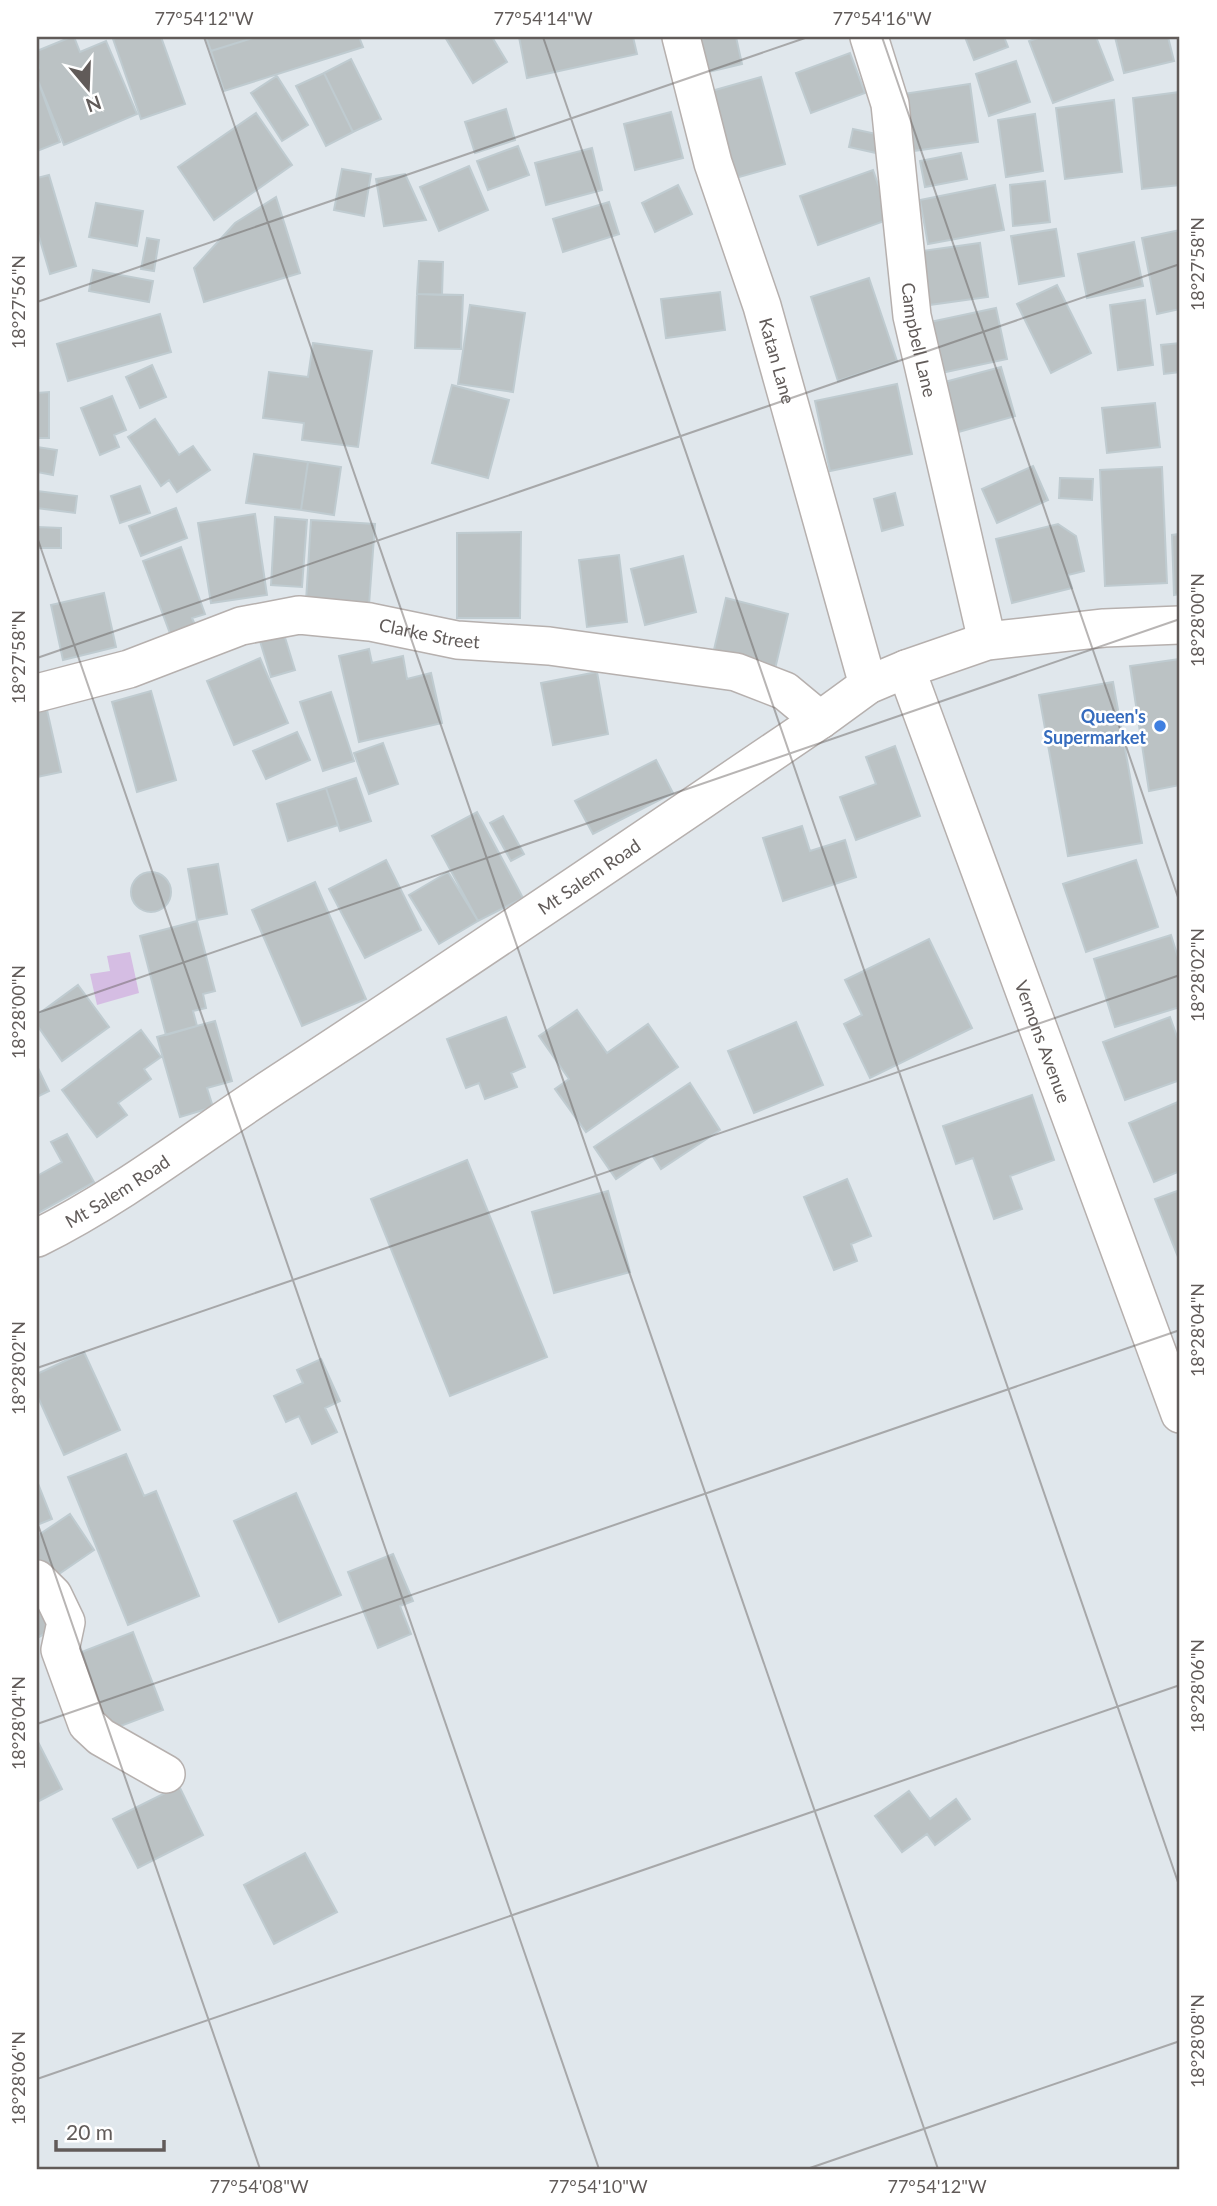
<svg xmlns="http://www.w3.org/2000/svg" width="1217" height="2206" font-family="Lato,sans-serif">
	<rect width="100%" height="100%" fill="#e0e7ec"/>
	<path fill="#d5bde3" d="M130 952 139 993 97 1005 90 974 110 971 107 956Z"/>
	<path fill="#bbc2c4" stroke="#bfcbd0" stroke-width="2" d="M71 37H74L80 52 106 41 137 114 64 145 37 78V69L39 68 37 51Z
		M119 37H161L185 104 141 119 113 39Z
		M206 37H256L211 51Z
		M256 37H359L363 47 224 91 211 51Z
		M445 37H492L507 62 473 83Z
		M519 37H633L637 54 527 78Z
		M711 37H736L742 64 704 73 697 40Z
		M965 37H1004L1008 47 974 60Z
		M1041 37H1096L1113 80 1053 103 1029 41Z
		M1115 37H1168L1174 61 1124 73Z
		M850 53 865 93 811 113 796 73Z
		M351 59 381 119 353 132 324 73Z
		M1016 61 1030 102 989 116 976 74Z
		M324 73 353 132 326 146 296 86Z
		M277 76 308 125 282 141 251 93Z
		M761 77 785 164 732 179 708 92Z
		M37 78 60 142 37 151Z
		M970 84 978 142 899 153 890 96Z
		M1180 92V185L1142 189 1133 98Z
		M1114 100 1122 172 1065 179 1056 108Z
		M506 109 515 140 475 153 465 122Z
		M671 112 683 158 635 170 624 124Z
		M256 113 292 165 214 220 178 167Z
		M1035 114 1043 171 1006 177 998 120Z
		M853 129 881 135 876 153 849 147Z
		M518 146 529 175 488 190 477 161Z
		M592 148 602 190 546 205 535 163Z
		M961 153 967 179 925 187 920 161Z
		M469 166 488 210 439 231 420 187Z
		M342 169 371 174 364 216 334 210Z
		M873 170 890 219 818 245 800 196Z
		M405 174 426 220 384 226 376 179Z
		M49 175 76 266 50 274 37 230V178Z
		M1045 181 1050 222 1013 226 1010 185Z
		M678 185 692 214 655 232 642 203Z
		M995 185 1004 230 928 244 920 200Z
		M276 197 300 273 204 302 194 268 235 223Z
		M609 202 619 234 563 252 553 219Z
		M96 203 143 211 137 246 89 237Z
		M1056 229 1064 276 1019 284 1011 236Z
		M1180 230V309L1157 314 1142 238Z
		M147 238 159 240 154 271 141 269Z
		M1134 242 1143 286 1087 298 1078 254Z
		M980 243 988 297 929 305 922 251Z
		M419 261 443 262 442 295 417 294Z
		M93 270 153 281 149 302 89 291Z
		M869 278 897 361 838 381 811 297Z
		M1057 285 1091 353 1051 373 1017 304Z
		M720 292 725 330 666 338 661 299Z
		M417 294 463 295 461 349 415 348Z
		M1145 300 1153 365 1118 370 1110 305Z
		M470 305 525 313 513 392 458 384Z
		M996 308 1007 359 941 373 930 322Z
		M160 314 171 352 68 381 57 344Z
		M313 343 372 351 358 447 302 440 304 423 263 418 269 372 308 377Z
		M1180 343V372L1164 374 1161 345Z
		M152 365 166 397 140 408 126 377Z
		M1001 367 1015 416 955 433 941 383Z
		M897 384 912 454 830 471 815 401Z
		M452 385 509 400 488 478 432 463Z
		M49 392V438H37V393Z
		M112 396 126 430 114 435 119 447 100 455 81 408Z
		M1155 403 1160 447 1107 453 1102 408Z
		M155 419 179 455 193 446 210 470 177 492 169 480 161 486 128 437Z
		M37 447 57 450 53 475 37 472Z
		M254 454 308 462 301 510 246 503Z
		M308 462 341 467 334 515 301 510Z
		M1033 466 1048 500 997 523 982 489Z
		M1162 467 1167 583 1105 586 1100 470Z
		M1060 478 1093 479 1092 500 1059 498Z
		M140 486 150 513 120 523 111 496Z
		M37 491 77 496 75 513 37 508Z
		M895 493 903 525 882 531 874 499Z
		M176 508 187 538 141 556 129 526Z
		M255 514 267 595 211 603 198 523Z
		M275 517 307 520 302 587 271 585Z
		M311 520 375 524 369 605 306 601Z
		M1058 524 1076 536 1084 571 1068 575 1072 588 1012 603 996 539Z
		M37 527 61 528V548H37Z
		M521 532 520 618H457V533Z
		M1180 534V594L1174 595 1172 535Z
		M181 547 205 614 192 618 196 627 171 636 143 561Z
		M619 555 627 622 587 627 579 560Z
		M683 556 696 612 645 625 631 569Z
		M104 593 116 647 63 660 51 605Z
		M726 598 788 614 775 669 713 654Z
		M283 631 295 670 271 677 259 638Z
		M369 649 372 663 403 656 407 679 431 673 442 723 359 742 339 656Z
		M260 658 288 723 234 745 207 681Z
		M1180 659V785L1149 791 1130 666Z
		M597 672 608 734 553 745 541 683Z
		M1113 682 1142 843 1068 856 1039 695Z
		M151 691 176 780 137 792 112 702Z
		M331 692 354 761 323 771 300 702Z
		M47 710 61 772 37 777V712Z
		M297 732 310 760 266 779 253 751Z
		M383 743 398 784 369 794 354 753Z
		M895 746 920 816 856 840 840 797 876 784 866 757Z
		M656 760 673 793 593 834 575 801Z
		M356 778 371 821 340 831 326 788Z
		M326 788 338 825 288 841 277 804Z
		M477 812 523 898 478 921 432 836Z
		M503 816 524 854 511 861 490 823Z
		M802 826 810 851 845 840 856 877 783 901 763 838Z
		M386 860 421 930 365 958 329 889Z
		M1136 860 1158 927 1086 952 1063 884Z
		M218 864 227 914 197 920 188 869Z
		M131 892a20 20 0 1 1 40 0a20 20 0 1 1-40 0Z
		M448 872 478 921 439 944 409 895Z
		M315 882 366 999 302 1026 252 910Z
		M197 921 215 991 203 994 206 1008 193 1011 197 1026 166 1035 140 936Z
		M1171 935 1180 964V1007L1115 1027 1094 959Z
		M929 939 972 1028 870 1078 844 1024 862 1015 845 980Z
		M78 985 109 1027 62 1061 37 1025V1015Z
		M577 1010 607 1053 648 1024 678 1067 586 1132 555 1089 569 1079 539 1036Z
		M506 1017 525 1067 511 1073 517 1087 485 1099 479 1083 466 1088 447 1039Z
		M1170 1017 1180 1045V1080L1125 1100 1103 1042Z
		M215 1021 232 1081 207 1088 213 1107 180 1117 157 1037Z
		M796 1022 823 1085 754 1113 728 1051Z
		M141 1030 161 1057 144 1069 151 1079 118 1103 127 1115 97 1137 62 1090Z
		M37 1066 49 1091 37 1097Z
		M690 1083 720 1130 661 1169 652 1155 616 1179 594 1147Z
		M1032 1095 1054 1160 1010 1176 1022 1209 994 1219 973 1158 956 1164 943 1126Z
		M1180 1101V1171L1154 1182 1129 1123Z
		M67 1134 94 1182 38 1213 37 1176 62 1162 51 1142Z
		M467 1160 547 1357 450 1396 371 1199Z
		M847 1179 871 1236 851 1244 857 1261 834 1270 804 1197Z
		M1180 1190V1262L1155 1199Z
		M608 1191 630 1272 554 1293 532 1212Z
		M84 1352 120 1430 64 1455 37 1395V1374Z
		M321 1359 340 1401 325 1408 337 1432 312 1444 299 1416 286 1422 274 1396 303 1383 297 1370Z
		M126 1454 144 1496 156 1491 199 1596 128 1625 68 1477Z
		M37 1481 52 1519 37 1525Z
		M296 1493 341 1595 279 1622 234 1521Z
		M70 1514 94 1550 50 1580 37 1560V1536Z
		M393 1554 413 1601 400 1606 411 1634 378 1648 348 1572Z
		M37 1603 50 1631 37 1638Z
		M133 1632 163 1710 110 1730 79 1653Z
		M37 1740 62 1789 37 1802Z
		M179 1786 203 1835 138 1868 113 1819Z
		M909 1791 930 1819 956 1799 970 1819 935 1845 927 1834 902 1852 875 1816Z
		M305 1853 337 1912 274 1944 244 1885Z"/>
	<g fill="none" stroke-linecap="round" stroke-linejoin="round">
		<defs>
			<g id="minor">
				<path id="s1" d="M681 37 713 163 762 306 868 685"/>
				<path id="s2" d="M869 37 890 104 912 316 987 641"/>
				<path id="s3" d="M906 669 1180 1414"/>
				<path id="s4" d="M37 693 129 669 241 626 299 615 370 622 457 640 549 646 736 672 785 691 820 720"/>
				<path id="s5" d="M37 1238C122 1196 202 1133 282 1081 463 963 641 841 820 720L868 685 906 669 987 641 1104 628 1180 625"/>
				<path d="M37 1579 53 1595 66 1622 60 1650 87 1724 101 1737 166 1774"/>
			</g>
		</defs>
		<use href="#minor" stroke="#b6b0ae" stroke-width="40"/>
		<use href="#minor" stroke="#fff" stroke-width="37"/>
	</g>
	<path fill="none" stroke="#615b59" stroke-width="2" stroke-opacity="0.45" d="M204 37 938 2169M543 37 1180 1888M882 37 1180 903M37 302 808 37M37 537 599 2169M37 658 1180 264M37 1013 1180 619M37 1368 1180 975M37 1522 260 2169M37 1724 1180 1330M37 2079 1180 1685M807 2169 1180 2041"/>
	<circle fill="#3f7fe0" stroke="#fff" stroke-width="2.5" cx="1160" cy="726" r="7"/>
	<g text-anchor="middle" dominant-baseline="central" stroke-width="5" stroke-linejoin="round" paint-order="stroke">
		<g font-size="18" fill="#615b59" stroke="#fff">
			<text stroke="none"><textPath href="#s2" startOffset="308">Campbell Lane</textPath></text>
			<text stroke="none"><textPath href="#s1" startOffset="338">Katan Lane</textPath></text>
			<text stroke="none"><textPath href="#s4" startOffset="406">Clarke Street</textPath></text>
			<text stroke="none"><textPath href="#s5" startOffset="660">Mt Salem Road</textPath></text>
			<text stroke="none"><textPath href="#s3" startOffset="397">Vernons Avenue</textPath></text>
			<text stroke="none"><textPath href="#s5" startOffset="93">Mt Salem Road</textPath></text>
		</g>
		<g font-size="18" font-weight="bold" fill="#366cbe" stroke="#fff" text-anchor="end">
			<text x="1146" y="716">Queen's<tspan x="1146" dy="21">Supermarket</tspan></text>
		</g>
	</g>
	<rect width="1217" height="2206" fill="none" stroke="#ffffff" stroke-width="77"/>
	<g transform="translate(88 88) rotate(161)" stroke="#ffffff" stroke-width="5" paint-order="stroke">
	<path d="M0-5L12 26L0 18L-12 26Z" fill="#615b59"/>
	<text y="-10" font-size="19" font-weight="bold" text-anchor="middle" fill="#615b59">N</text>
	</g>
	<path d="M56 2140v10h108v-10" fill="none" stroke="#615b59" stroke-width="3.5"/>
	<text x="66" y="2140" font-size="21" fill="#615b59" stroke="#ffffff" stroke-width="5" paint-order="stroke">20 m</text>
	<rect x="38" y="38" width="1140" height="2130" fill="none" stroke="#615b59" stroke-width="2.5"/>
	<g font-size="18" text-anchor="middle" fill="#615b59">
		<text x="204" y="25">77°54'12"W</text>
		<text x="543" y="25">77°54'14"W</text>
		<text x="882" y="25">77°54'16"W</text>
		<text transform="translate(1198 264) rotate(-90)" y="6">18°27'58"N</text>
		<text transform="translate(19 302) rotate(-90)" y="6">18°27'56"N</text>
		<text transform="translate(1198 620) rotate(-90)" y="6">18°28'00"N</text>
		<text transform="translate(19 657) rotate(-90)" y="6">18°27'58"N</text>
		<text transform="translate(1198 975) rotate(-90)" y="6">18°28'02"N</text>
		<text transform="translate(19 1012) rotate(-90)" y="6">18°28'00"N</text>
		<text transform="translate(1198 1330) rotate(-90)" y="6">18°28'04"N</text>
		<text transform="translate(19 1368) rotate(-90)" y="6">18°28'02"N</text>
		<text transform="translate(1198 1686) rotate(-90)" y="6">18°28'06"N</text>
		<text transform="translate(19 1723) rotate(-90)" y="6">18°28'04"N</text>
		<text transform="translate(1198 2041) rotate(-90)" y="6">18°28'08"N</text>
		<text transform="translate(19 2078) rotate(-90)" y="6">18°28'06"N</text>
		<text x="259" y="2193">77°54'08"W</text>
		<text x="598" y="2193">77°54'10"W</text>
		<text x="937" y="2193">77°54'12"W</text>
	</g>
</svg>
